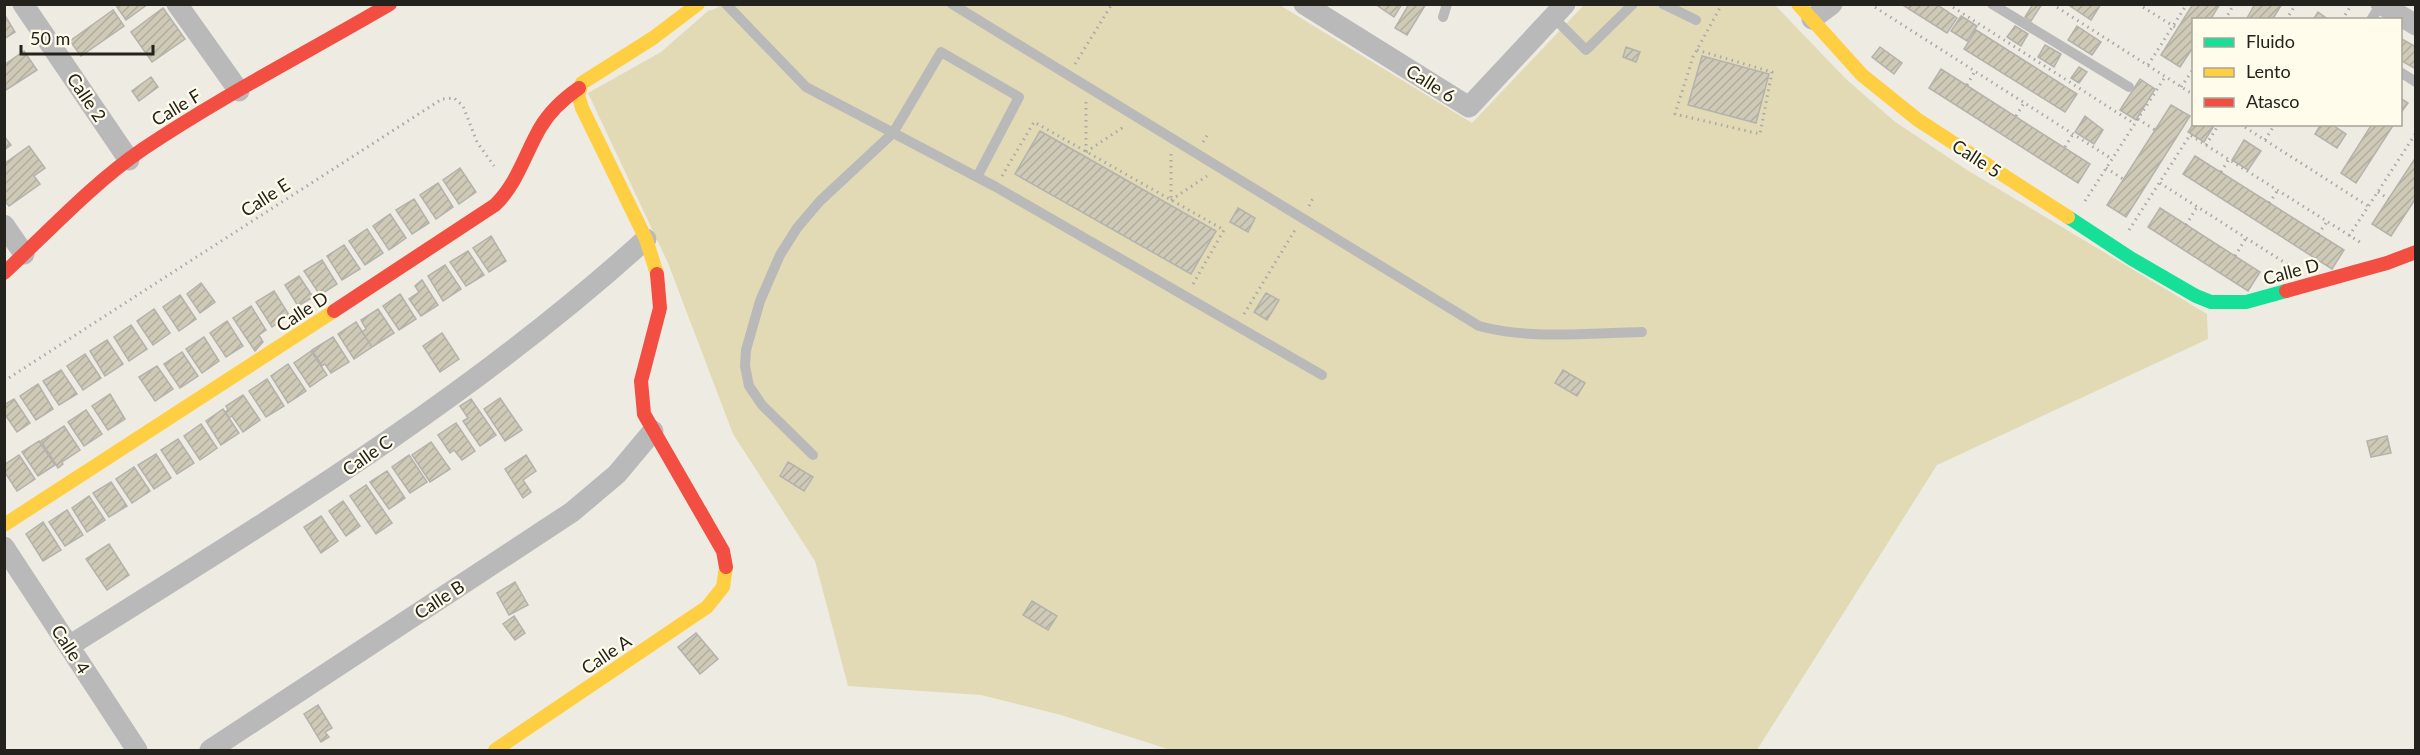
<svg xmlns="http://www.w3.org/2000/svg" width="2420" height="755" font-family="Lato,sans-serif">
	<defs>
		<pattern id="building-hatch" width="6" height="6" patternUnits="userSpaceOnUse" patternTransform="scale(1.5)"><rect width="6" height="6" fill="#cfcab7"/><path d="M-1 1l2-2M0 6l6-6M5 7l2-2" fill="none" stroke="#b1ad9d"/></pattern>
	</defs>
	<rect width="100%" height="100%" fill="#eeebe3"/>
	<path fill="#e2dab5" d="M1278 4 1472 123 1584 5H1775L1845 78 1894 121 1967 170 2207 314 2208 339 1937 465 1757 750H1171L1061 715 981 695 848 686 815 561 733 434 668 263 588 93 661 52 708 11 715 9 720 5Z"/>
	<path fill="url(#building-hatch)" stroke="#b4b2ac" stroke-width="1.5" d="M115 4H148L126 20Z
		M1375 4H1402L1394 17Z
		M1409 4H1426L1407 35 1395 28Z
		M1901 4H1936L1957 18 1947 33Z
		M2033 4H2042L2031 21 2025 17Z
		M2067 4H2101L2091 20Z
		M2193 4H2220L2210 20H2194V46L2180 67 2161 55Z
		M2282 4 2272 20H2246L2255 4Z
		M163 8 185 39 152 62 131 32Z
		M113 10 124 26 81 56 70 41Z
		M2318 12 2329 20H2313Z
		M4 14 15 32 4 39Z
		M1961 16 1977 26 1967 41 1951 31Z
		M2015 26 2028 34 2021 46 2007 37Z
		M2077 26 2101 42 2092 55 2068 40Z
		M1976 30 2077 94 2065 112 1964 49Z
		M2400 38 2416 47V69L2400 60Z
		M2045 45 2061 54 2054 67 2038 57Z
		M1626 47 1640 52 1636 62 1623 57Z
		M1880 47 1902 63 1894 74 1872 57Z
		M24 51 37 70 6 90 4 65Z
		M1702 56 1769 74 1756 123 1688 105Z
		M2079 67 2087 72 2079 83 2071 78Z
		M1941 69 2090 164 2078 183 1929 88Z
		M151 77 158 87 139 101 132 91Z
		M2140 79 2155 89 2136 120 2120 110Z
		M2400 98 2408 103 2400 114Z
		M2171 105 2190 116 2126 217 2107 205Z
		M2085 116 2103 130 2094 144 2075 132Z
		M2194 123V124H2215L2204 142 2188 132Z
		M2321 124H2331L2346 134 2337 148 2315 134Z
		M2372 124H2394L2356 183 2341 173Z
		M1040 131 1216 231 1191 274 1015 174Z
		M4 136 11 145 4 150Z
		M2244 140 2261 151 2248 170 2232 160Z
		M29 146 45 168 34 176 40 184 9 206 4 200V164Z
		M2195 156 2344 250 2332 269 2183 174Z
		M2416 157V198L2391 236 2372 224Z
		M460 168 476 192 459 204 443 180Z
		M438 183 453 207 436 219 420 195Z
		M414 199 429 223 412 234 396 210Z
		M1238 208 1255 218 1248 232 1230 222Z
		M2160 208 2260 272 2248 291 2148 227Z
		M390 214 406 238 389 250 373 226Z
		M367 229 383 253 365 265 349 241Z
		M491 236 506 261 489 272 473 248Z
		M344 245 360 269 342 280 327 256Z
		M468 251 484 275 466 286 450 262Z
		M322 260 337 284 320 295 304 271Z
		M445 265 461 289 443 301 428 276Z
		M299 276 313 297 298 306 285 285Z
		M422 280 438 305 421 316 409 299 419 292 415 286Z
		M201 283 215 302 200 313 187 294Z
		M274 291 289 315 272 327 256 302Z
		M1266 293 1279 300 1267 320 1254 312Z
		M400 294 416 319 399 330 383 306Z
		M180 295 196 319 179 331 163 307Z
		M251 306 266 330 259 335 263 342 255 351 233 318Z
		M154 309 170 333 153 345 137 321Z
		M378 309 394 333 372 347 362 332 366 329 361 320Z
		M227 321 243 346 226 357 210 333Z
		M356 322 372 347 354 359 338 334Z
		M131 325 147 349 129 361 114 337Z
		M442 333 459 359 440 372 423 346Z
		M204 337 219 361 202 373 186 349Z
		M333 337 349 362 331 373 325 364 322 366 312 350Z
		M107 340 123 364 105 376 90 351Z
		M311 351 327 375 310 387 294 363Z
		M182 352 198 376 180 388 164 364Z
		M85 354 101 378 83 390 67 366Z
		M288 364 306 391 288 403 271 376Z
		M157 366 173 389 155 401 139 377Z
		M61 370 77 394 59 405 43 381Z
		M1563 370 1585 383 1577 396 1555 383Z
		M267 379 284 406 266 417 249 391Z
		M38 384 53 409 36 420 20 396Z
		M110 394 125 419 108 430 92 406Z
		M243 395 260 420 243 432 232 416 229 418 225 412 228 410 226 406Z
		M500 398 522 430 505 441 484 409Z
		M14 399 30 423 17 432 4 413V405Z
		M471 399 496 435 480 446 463 421 468 418 460 406Z
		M223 409 239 433 221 445 206 421Z
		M86 410 102 434 84 446 68 422Z
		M456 423 475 451 462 460 454 450 450 453 438 435Z
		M201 424 217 448 200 460 184 436Z
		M64 426 80 450 62 462 63 464 58 468 41 441Z
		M2387 436 2391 453 2371 457 2367 441Z
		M178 439 194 463 177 474 161 450Z
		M39 441 55 465 38 476 22 452Z
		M431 442 450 469 430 482 412 455Z
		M156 454 171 478 154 489 138 465Z
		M19 455 35 479 17 491 4 471V465Z
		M409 455 427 482 410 493 392 467Z
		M526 455 536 471 523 480 531 492 523 498 505 469Z
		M788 462 813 477 804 491 780 476Z
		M134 467 150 491 132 503 116 479Z
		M387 471 405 498 389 509 370 482Z
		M111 482 127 506 109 517 93 493Z
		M366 485 392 523 376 534 350 496Z
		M89 496 105 520 87 532 72 508Z
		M343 501 360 526 346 536 329 511Z
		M67 510 83 535 65 546 49 522Z
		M321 516 338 541 321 553 304 527Z
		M43 522 61 550 43 561 26 534Z
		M109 544 129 575 107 590 86 559Z
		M515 582 528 605 509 615 497 593Z
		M1032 601 1057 616 1048 630 1023 615Z
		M514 616 525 633 515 640 503 624Z
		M696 633 718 659 700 674 678 647Z
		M318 705 332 728 325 732 329 737 321 742 304 714Z"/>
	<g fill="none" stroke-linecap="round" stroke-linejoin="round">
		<path stroke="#aaa9a8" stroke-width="3" stroke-dasharray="1.5 4.5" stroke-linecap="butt" d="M1870 4 2112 159
			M1948 4 2135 124
			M2052 4 2194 95
			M2138 4 2178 29
			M2248 4 2253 8
			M2225 20 2234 4
			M2286 20 2296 4
			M2342 20 2352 4
			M1697 50 1772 72 1760 134 1675 114 1693 57 1722 4
			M1075 64 1112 4
			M2148 65 2187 4
			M1967 85 1975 71
			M2181 87 2194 68
			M1086 102V152
			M2016 116 2024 103
			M2138 119 2155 130
			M2240 124 2368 206
			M2265 140 2275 124
			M1203 142 1208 134
			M2206 145 2219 124
			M2065 147 2073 134
			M1086 152 1125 126
			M1171 154V200
			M2106 168 2123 179
			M2221 172 2229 159
			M1002 176 1034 122 1224 230 1193 284
			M2160 183 2290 266
			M2378 192 2389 199
			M1171 200 1207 176
			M2085 201 2165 77
			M2269 203 2278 190
			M1309 206 1313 198
			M2186 225 2197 207
			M2129 230 2190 135 2363 244
			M2318 234 2327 222
			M2349 236 2416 133
			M2235 256 2246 238
			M1244 314 1295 230
			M4 381 442 99 454 98 463 106 477 142 494 166"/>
		<path stroke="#b9b9ba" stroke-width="10" d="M726 4 806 87 996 187 1322 375
			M952 4 1479 326C1531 340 1589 333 1642 332
			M1663 4 1696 20
			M1992 4 2129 87
			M1443 17 1447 4
			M1553 17 1586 50 1633 4
			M2371 20 2381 4
			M2400 72 2416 82
			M813 455 762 405 749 386 745 366 746 350 760 301 780 255 797 228 820 201 893 133 941 52 1019 97 977 177"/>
		<path stroke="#b9b9ba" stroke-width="21" d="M23 4 129 160
			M177 4 239 91
			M1304 4 1469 107 1565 4
			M2381 4 2416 25
			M1812 19 1832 4
			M4 225 24 254
			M4 547 137 750
			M69 646C268 521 471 398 646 239
			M210 750 572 512 617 474 653 431"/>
		<path stroke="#16e098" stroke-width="14" d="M2068 217 2132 259 2196 296 2211 302H2246L2286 291"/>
		<path stroke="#ffcf43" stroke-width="14" d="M1798 4 1862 75 1918 120 2068 217
			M657 274 646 239 582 108 578 95 582 83 653 38 698 4
			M4 525 334 311
			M495 750 707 607 723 587 726 567"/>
		<path stroke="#f24e42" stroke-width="14" d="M4 273C49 231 92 184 143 149 222 96 308 52 390 4
			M657 274 660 308 641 381 644 414 723 551 726 567
			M2286 291 2387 263 2416 252
			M334 311 495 205C517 184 525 154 540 128 550 111 563 99 579 88"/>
	</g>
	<g text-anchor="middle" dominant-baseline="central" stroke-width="4.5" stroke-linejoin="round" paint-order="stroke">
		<g font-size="18" fill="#23221c" stroke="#fffcec">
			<text transform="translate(1431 83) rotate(32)">Calle 6</text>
			<text transform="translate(87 97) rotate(56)">Calle 2</text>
			<text transform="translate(176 107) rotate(-31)">Calle F</text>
			<text transform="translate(1977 158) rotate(33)">Calle 5</text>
			<text transform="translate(265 197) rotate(-33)">Calle E</text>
			<text transform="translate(2291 271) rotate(-15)">Calle D</text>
			<text transform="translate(302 311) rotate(-33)">Calle D</text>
			<text transform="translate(367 455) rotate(-35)">Calle C</text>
			<text transform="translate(439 599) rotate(-33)">Calle B</text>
			<text transform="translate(71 649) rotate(57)">Calle 4</text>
			<text transform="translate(606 654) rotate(-34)">Calle A</text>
		</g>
	</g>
	<rect width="2420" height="755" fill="none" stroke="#23221c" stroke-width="12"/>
	<rect x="2192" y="18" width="210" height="108" fill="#fffcec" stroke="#a7a599" stroke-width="1.5"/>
	<rect x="2204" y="38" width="30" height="9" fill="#16e098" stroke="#a7a599" stroke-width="1.5"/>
	<text x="2246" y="48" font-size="18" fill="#23221c">Fluido</text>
	<rect x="2204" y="68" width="30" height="9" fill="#ffcf43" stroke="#a7a599" stroke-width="1.5"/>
	<text x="2246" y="78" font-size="18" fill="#23221c">Lento</text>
	<rect x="2204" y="98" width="30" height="9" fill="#f24e42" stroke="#a7a599" stroke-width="1.5"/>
	<text x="2246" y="108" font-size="18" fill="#23221c">Atasco</text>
	<path d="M21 45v9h132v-9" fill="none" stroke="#23221c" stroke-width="3"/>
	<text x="30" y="45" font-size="18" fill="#23221c" stroke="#fffcec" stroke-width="4.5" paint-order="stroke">50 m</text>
</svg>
